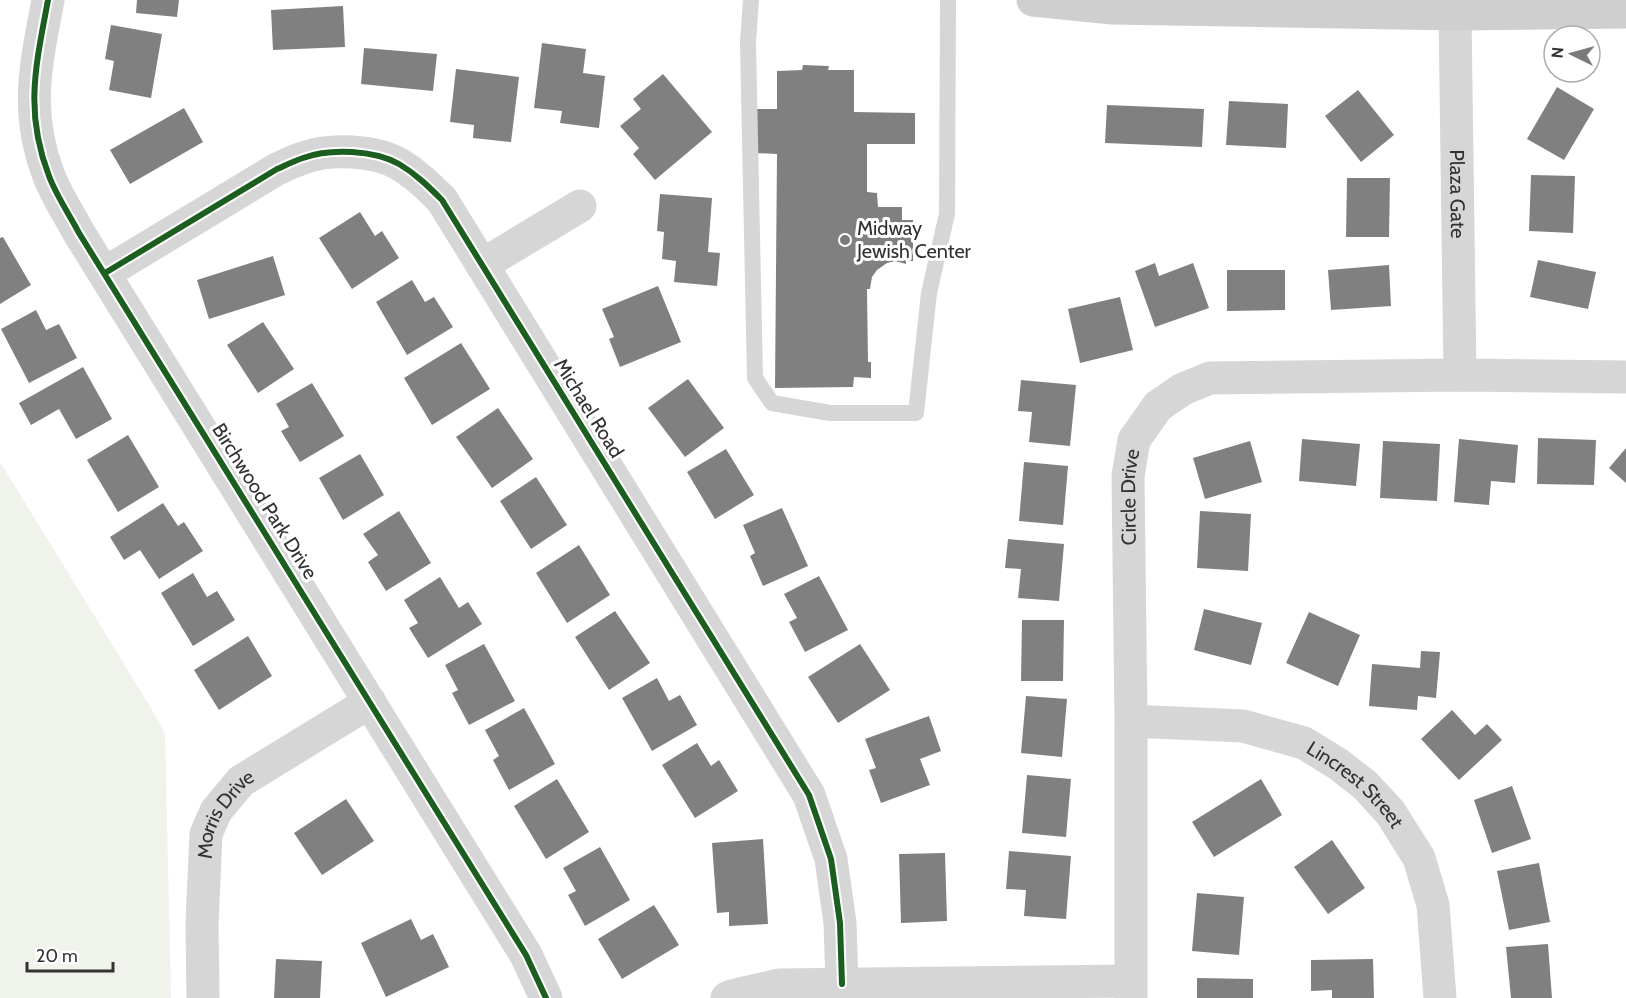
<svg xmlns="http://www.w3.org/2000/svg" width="1626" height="998" font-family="Cabin,sans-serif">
	<rect width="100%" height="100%" fill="#fff"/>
	<path fill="#f0f2ec" d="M0 462 151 708 165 734 171 998H0Z"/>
	<path fill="#808080" d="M137 0H179L177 17 136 13Z
		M343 6 345 47 273 50 271 10Z
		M111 25 162 34 151 98 109 90 114 61 105 59Z
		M542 43 586 49 583 73 605 76 599 128 560 123 562 111 534 108Z
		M364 48 437 54 433 91 361 84Z
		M803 65 829 66 828 70H854V112L915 113V144H867V192L877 193 878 207H902V220H913V261H906V264L895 261 887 263 877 270 872 277 870 289H867L868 362H871V378L854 377 853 387 775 388 777 154 755 153V109H777V71L802 70Z
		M456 69 519 77 511 142 473 138 474 125 450 122Z
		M663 74 712 132 655 180 633 154 639 148 620 126 641 109 633 99Z
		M1557 87 1594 109 1564 160 1527 139Z
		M1358 90 1394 135 1361 162 1325 116Z
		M1229 101 1288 104 1286 148 1226 145Z
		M1107 105 1204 109 1202 147 1105 143Z
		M184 108 203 142 130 184 110 150Z
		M1531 175 1575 176 1573 233 1529 231Z
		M1347 178H1390L1389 237H1346Z
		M660 194 712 198 708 252 720 253 717 286 674 282 676 261 662 259 664 232 657 231Z
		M360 212 375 236 382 231 399 258 352 289 319 238Z
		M3 237 31 285 0 304V238Z
		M273 256 285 295 209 319 197 280Z
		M1538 260 1596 272 1588 309 1530 297Z
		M1155 263 1159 276 1193 263 1209 308 1155 327 1135 271Z
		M1389 265 1391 306 1331 310 1328 270Z
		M1227 270H1285V310L1227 311Z
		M412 280 425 302 434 297 453 327 407 355 376 302Z
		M658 286 681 342 620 367 609 339 614 337 602 309Z
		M1120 297 1133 350 1080 363 1068 309Z
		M36 310 46 330 59 324 77 358 29 383 1 329Z
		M263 322 294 369 258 393 227 345Z
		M461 343 490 389 432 425 404 378Z
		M83 367 112 419 76 439 59 409 31 425 19 403Z
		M688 379 724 428 685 457 648 408Z
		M1021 380 1076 385 1070 446 1029 442 1032 412 1018 411Z
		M312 383 344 436 300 462 281 431 289 427 276 404Z
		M498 408 533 459 492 488 456 437Z
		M128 435 159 487 118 512 87 460Z
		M1538 438 1596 440 1594 485 1537 484Z
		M1302 439 1360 444 1356 486 1299 481Z
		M1459 439 1518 445 1515 483 1491 481 1489 505 1454 502Z
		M1250 441 1262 482 1205 499 1193 458Z
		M1383 441 1440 444 1437 501 1380 498Z
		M1626 448V483L1609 468Z
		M726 449 754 495 715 519 687 472Z
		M360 454 384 495 343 520 319 478Z
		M1024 462 1068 466 1063 525 1019 521Z
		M536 477 567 525 531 549 500 501Z
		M163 503 178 526 184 522 203 551 159 579 140 550 124 560 110 537Z
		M782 508 808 566 763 586 750 556 755 553 743 525Z
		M399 511 431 563 386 591 368 562 378 555 363 534Z
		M1200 511 1251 514 1248 571 1197 568Z
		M1008 539 1064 544 1059 601 1018 598 1021 569 1005 568Z
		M579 545 610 595 567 623 536 573Z
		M193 573 207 597 217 591 235 620 193 646 161 593Z
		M819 576 848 630 805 652 789 622 797 618 784 594Z
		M440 577 459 608 468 602 482 624 428 658 409 628 418 623 404 600Z
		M1204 609 1262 623 1251 665 1194 650Z
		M615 611 650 663 609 690 575 637Z
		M1309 612 1360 635 1338 686 1286 663Z
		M1022 620H1064L1063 681H1021Z
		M248 636 272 676 219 710 194 670Z
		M484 644 515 701 469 725 452 693 458 690 445 665Z
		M860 644 890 690 838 723 808 677Z
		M1421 651 1440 652 1436 698 1418 696 1417 710 1369 706 1372 664 1420 668Z
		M657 678 669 701 680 695 697 725 652 751 622 698Z
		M1026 696 1067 699 1062 757 1021 753Z
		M524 708 555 764 509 790 493 760 499 756 485 730Z
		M1452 710 1475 735 1487 724 1502 740 1459 780 1421 739Z
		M929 716 941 751 920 759 930 785 881 803 869 770 876 768 865 739Z
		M697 743 711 766 719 760 738 791 695 818 662 765Z
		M1027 775 1071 779 1066 837 1022 833Z
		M557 779 589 832 546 859 514 806Z
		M1261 779 1282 815 1214 857 1192 822Z
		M1512 786 1531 839 1492 853 1474 800Z
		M346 799 374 841 322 875 294 833Z
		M763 839 768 924 729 926V912L717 913 712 843Z
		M1332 840 1365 888 1328 914 1294 867Z
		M600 847 630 900 585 926 568 895 576 891 563 868Z
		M1009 851 1071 856 1066 919 1024 916 1026 890 1006 889Z
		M945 853 947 921 901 923 899 854Z
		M1539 863 1550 922 1509 930 1497 871Z
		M1197 893 1244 897 1239 955 1192 951Z
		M654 905 679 945 622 979 598 939Z
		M411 919 421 940 433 934 449 967 386 997 361 943Z
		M1548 944 1552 998H1511L1506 947Z
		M276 959 322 961 320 998H274Z
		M1373 959 1374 998H1332V990L1311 991V960Z
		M1197 978 1253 979V998H1197Z"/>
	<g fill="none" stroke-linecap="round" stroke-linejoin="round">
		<path stroke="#d6d6d6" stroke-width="16" d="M751 0 748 42 755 378 772 403 830 413H916L929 293 947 214 948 0"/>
		<g stroke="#d6d6d6" stroke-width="33">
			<path d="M48 0C36 65 24 111 49 176 56 195 69 214 79 233L526 955 546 998"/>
			<path id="s1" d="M1455 14 1460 375"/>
			<path d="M482 265 580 206"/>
			<path d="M105 273 277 169C286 165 294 161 303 158 330 148 374 150 399 164 416 174 429 187 442 200L809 795 831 859 840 923 842 984"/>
			<path id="s2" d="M1131 721 1243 726 1304 743 1338 764 1365 785 1390 812 1419 858 1433 905 1440 998"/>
			<path id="s3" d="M203 998 202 923 206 834 216 811 241 781 370 702"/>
			<path d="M727 998 731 996 779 985 1130 981"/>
			<path id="s4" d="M1131 998V721L1128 476 1134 440 1158 406 1183 389 1210 378 1460 375 1626 377"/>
		</g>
		<path stroke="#cfcfcf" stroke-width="33" d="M1033 0 1112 8 1455 14 1626 12"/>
		<defs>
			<path id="cycleway" d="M48 0C36 65 24 111 49 176 56 195 69 214 79 233L526 955 546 998
				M105 273 277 169C286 165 294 161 303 158 330 148 374 150 399 164 416 174 429 187 442 200L809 795 831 859 840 923 842 984"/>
		</defs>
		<use href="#cycleway" stroke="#fff" stroke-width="10"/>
		<use href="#cycleway" stroke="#1b5e20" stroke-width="6"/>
	</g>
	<circle fill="#7a7a7a" stroke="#fff" stroke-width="2" cx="845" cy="240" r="6"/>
	<g text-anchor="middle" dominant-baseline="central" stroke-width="6" stroke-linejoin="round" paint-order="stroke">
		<g font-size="20" fill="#323232" stroke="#fff">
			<text stroke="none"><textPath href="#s1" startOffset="180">Plaza Gate</textPath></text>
			<text transform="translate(589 408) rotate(58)">Michael Road</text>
			<text stroke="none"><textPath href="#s4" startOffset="501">Circle Drive</textPath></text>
			<text transform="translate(265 501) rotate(58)">Birchwood Park Drive</text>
			<text stroke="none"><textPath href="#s2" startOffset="242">Lincrest Street</textPath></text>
			<text stroke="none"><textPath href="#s3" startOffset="190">Morris Drive</textPath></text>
		</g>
		<g font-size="20" fill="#323232" stroke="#fff" text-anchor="start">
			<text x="857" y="228">Midway<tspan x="857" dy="23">Jewish Center</tspan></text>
		</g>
	</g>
	<g transform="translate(1572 54) rotate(275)"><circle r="28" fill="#ffffff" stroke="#adadad" stroke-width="1.5"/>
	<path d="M0-4.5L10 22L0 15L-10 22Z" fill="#7a7a7a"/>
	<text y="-9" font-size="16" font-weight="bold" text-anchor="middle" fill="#323232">N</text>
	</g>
	<path d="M27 962v9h86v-9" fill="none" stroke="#323232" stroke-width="3"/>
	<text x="36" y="962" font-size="18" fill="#323232" stroke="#ffffff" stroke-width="4.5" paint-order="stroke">20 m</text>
</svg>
